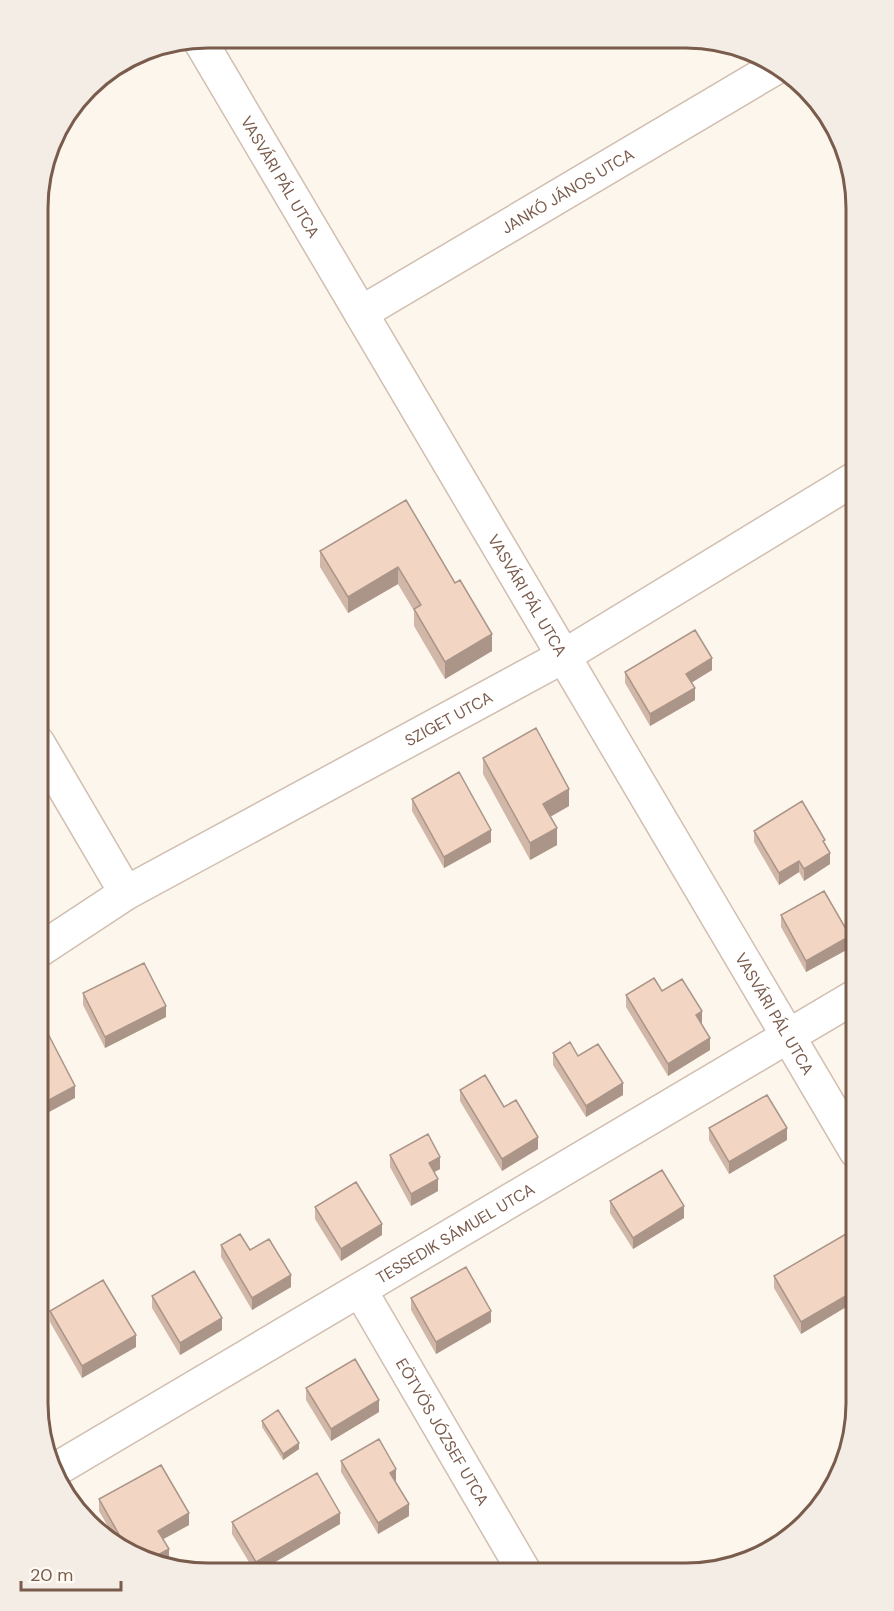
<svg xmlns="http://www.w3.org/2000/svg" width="894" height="1611" font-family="'DM Sans',sans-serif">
	<rect width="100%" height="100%" fill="#fdf6ec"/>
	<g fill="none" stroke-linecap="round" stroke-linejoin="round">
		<defs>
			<g id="street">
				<path id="s1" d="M199 39 856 1151"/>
				<path id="s2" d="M361 313 775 68"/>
				<path d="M38 743 126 893"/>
				<path id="s3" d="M38 951 126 893 564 656 856 478"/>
				<path id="s4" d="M360 1290 525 1573"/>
				<path id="s5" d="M55 1470 856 996"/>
			</g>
		</defs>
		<use href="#street" stroke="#d1beb0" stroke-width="36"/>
		<use href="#street" stroke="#fff" stroke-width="33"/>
	</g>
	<path fill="#d1b7a8" d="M406 500 492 651 445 679 414 626V611L398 584 348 613 320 567V551Z
		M712 670 691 683 695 700 650 726 625 683V672Z
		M483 758 569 806 550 817 557 845 530 860 483 774Z
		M412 799 491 842 444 868 412 811Z
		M754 831 825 846 830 864 804 881 799 872 779 885 754 842Z
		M781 915 850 948 806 972 781 927Z
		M662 991 702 1023H701L710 1050 668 1076 626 1007V995Z
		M83 993 166 1017 105 1048 83 1005Z
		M553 1053 578 1056 623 1095 586 1117 553 1065Z
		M856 1053V1075L851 1067V1056Z
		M460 1090 538 1149 502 1171 460 1101Z
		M709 1128 787 1140 729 1174 709 1140Z
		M390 1155 440 1169 434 1172 438 1191 411 1206 390 1167Z
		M610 1201 684 1218 633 1249 610 1213Z
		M315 1207 382 1235 341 1261 315 1219Z
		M856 1240V1301L801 1334 774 1288V1276Z
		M221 1245 250 1250 291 1287 252 1310 221 1257Z
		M152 1296 222 1330 180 1355 152 1308Z
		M411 1298 491 1322 436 1354 411 1310Z
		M50 1311 136 1347 82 1378 50 1322Z
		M306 1388 379 1412 331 1441 306 1400Z
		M262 1421 299 1449 283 1460 262 1427Z
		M341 1461 396 1481 395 1482 409 1516 378 1534 341 1472Z
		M99 1499 189 1525 163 1539 169 1560 164 1563 118 1544 99 1511Z
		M232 1522 340 1524 258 1572H255L232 1534Z"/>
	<path fill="#aa9588" d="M398 567V584L348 613V597Z
		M492 634V651L445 679V662Z
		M712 658V670L686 686V674Z
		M695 688V700L650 726V714Z
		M569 789V806L543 821V804Z
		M557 828V845L530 860V843Z
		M491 830V842L444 868V857Z
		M830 853V864L804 881V869Z
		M799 861V872L779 885V873Z
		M850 936V948L806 972V961Z
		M166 1006V1017L105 1048V1037Z
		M702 1011V1023L696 1026V1015Z
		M710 1038V1050L668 1076V1064Z
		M623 1083V1095L586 1117V1106Z
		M75 1086V1098L38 1118V1106Z
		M787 1128V1140L729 1174V1162Z
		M538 1137V1149L502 1171V1159Z
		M440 1157V1169L429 1175V1163Z
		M438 1179V1191L411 1206V1194Z
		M684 1206V1218L633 1249V1238Z
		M382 1224V1235L341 1261V1249Z
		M291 1275V1287L252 1310V1298Z
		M856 1290V1301L801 1334V1322Z
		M491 1311V1322L436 1354V1342Z
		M222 1318V1330L180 1355V1343Z
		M40 1330V1342L38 1343V1331Z
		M136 1335V1347L82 1378V1366Z
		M379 1400V1412L331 1441V1429Z
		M299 1443V1449L283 1460V1454Z
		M396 1469V1481L390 1485V1473Z
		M409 1504V1516L378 1534V1523Z
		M189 1513V1525L158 1542V1531Z
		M340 1513V1524L258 1572H256V1562Z
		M169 1549V1560L164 1563 152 1558Z"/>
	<path fill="#f3d5c3" stroke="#aa9588" stroke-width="1.5" d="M406 500 455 583 460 580 492 634 445 662 414 609 421 605 398 567 348 597 320 551Z
		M695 630 712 658 686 674 695 688 650 714 625 672Z
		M536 728 569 789 543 804 557 828 530 843 483 758Z
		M459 772 491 830 444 857 412 799Z
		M802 801 825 840 823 841 830 853 804 869 799 861 779 873 754 831Z
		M824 891 850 936 806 961 781 915Z
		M144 963 166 1006 105 1037 83 993Z
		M654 978 662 991 682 979 702 1011 696 1015 710 1038 668 1064 626 995Z
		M45 1028 75 1086 38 1106V1032Z
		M570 1042 578 1056 598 1044 623 1083 586 1106 553 1053Z
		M856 1053V1064L851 1056Z
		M485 1075 504 1107 516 1100 538 1137 502 1159 460 1090Z
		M767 1095 787 1128 729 1162 709 1128Z
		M428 1134 440 1157 429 1163 438 1179 411 1194 390 1155Z
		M662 1170 684 1206 633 1238 610 1201Z
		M356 1182 382 1224 341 1249 315 1207Z
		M851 1231 856 1240V1290L801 1322 774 1276Z
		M240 1234 250 1250 269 1239 291 1275 252 1298 221 1245Z
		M466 1267 491 1311 436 1342 411 1298Z
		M194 1271 222 1318 180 1343 152 1296Z
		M103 1280 136 1335 82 1366 50 1311Z
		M355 1359 379 1400 331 1429 306 1388Z
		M278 1410 299 1443 283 1454 262 1421Z
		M379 1439 396 1469 390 1473 409 1504 378 1523 341 1461Z
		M161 1465 189 1513 158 1531 169 1549 152 1558 126 1547 99 1499Z
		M317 1473 340 1513 256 1562 232 1522Z"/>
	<g text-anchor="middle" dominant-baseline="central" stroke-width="4.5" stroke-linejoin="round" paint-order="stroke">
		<g font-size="16" fill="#7a5c4d" stroke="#fffaf3">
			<text stroke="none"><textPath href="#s1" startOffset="160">VASVÁRI PÁL UTCA</textPath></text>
			<text stroke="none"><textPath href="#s2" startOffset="240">JANKÓ JÁNOS UTCA</textPath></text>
			<text stroke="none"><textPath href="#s1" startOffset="646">VASVÁRI PÁL UTCA</textPath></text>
			<text stroke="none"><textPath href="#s3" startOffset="472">SZIGET UTCA</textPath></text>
			<text stroke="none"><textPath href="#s1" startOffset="1132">VASVÁRI PÁL UTCA</textPath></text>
			<text stroke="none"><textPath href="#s5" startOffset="465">TESSEDIK SÁMUEL UTCA</textPath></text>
			<text stroke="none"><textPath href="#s4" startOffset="164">EÖTVÖS JÓZSEF UTCA</textPath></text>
		</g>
	</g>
	<path d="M0 0H894V1611H0ZM208 48H686A160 160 0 0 1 846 208V1403A160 160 0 0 1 686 1563H208A160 160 0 0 1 48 1403V208A160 160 0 0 1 208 48Z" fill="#f4ede6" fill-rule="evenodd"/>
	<path fill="none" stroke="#7a5c4d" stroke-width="3" d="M208 48H686A160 160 0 0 1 846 208V1403A160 160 0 0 1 686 1563H208A160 160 0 0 1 48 1403V208A160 160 0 0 1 208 48Z"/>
	<path d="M21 1581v9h100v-9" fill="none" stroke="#7a5c4d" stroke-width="3"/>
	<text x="30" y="1581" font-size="18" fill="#7a5c4d" stroke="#fffaf3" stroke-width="4.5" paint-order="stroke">20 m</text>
</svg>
